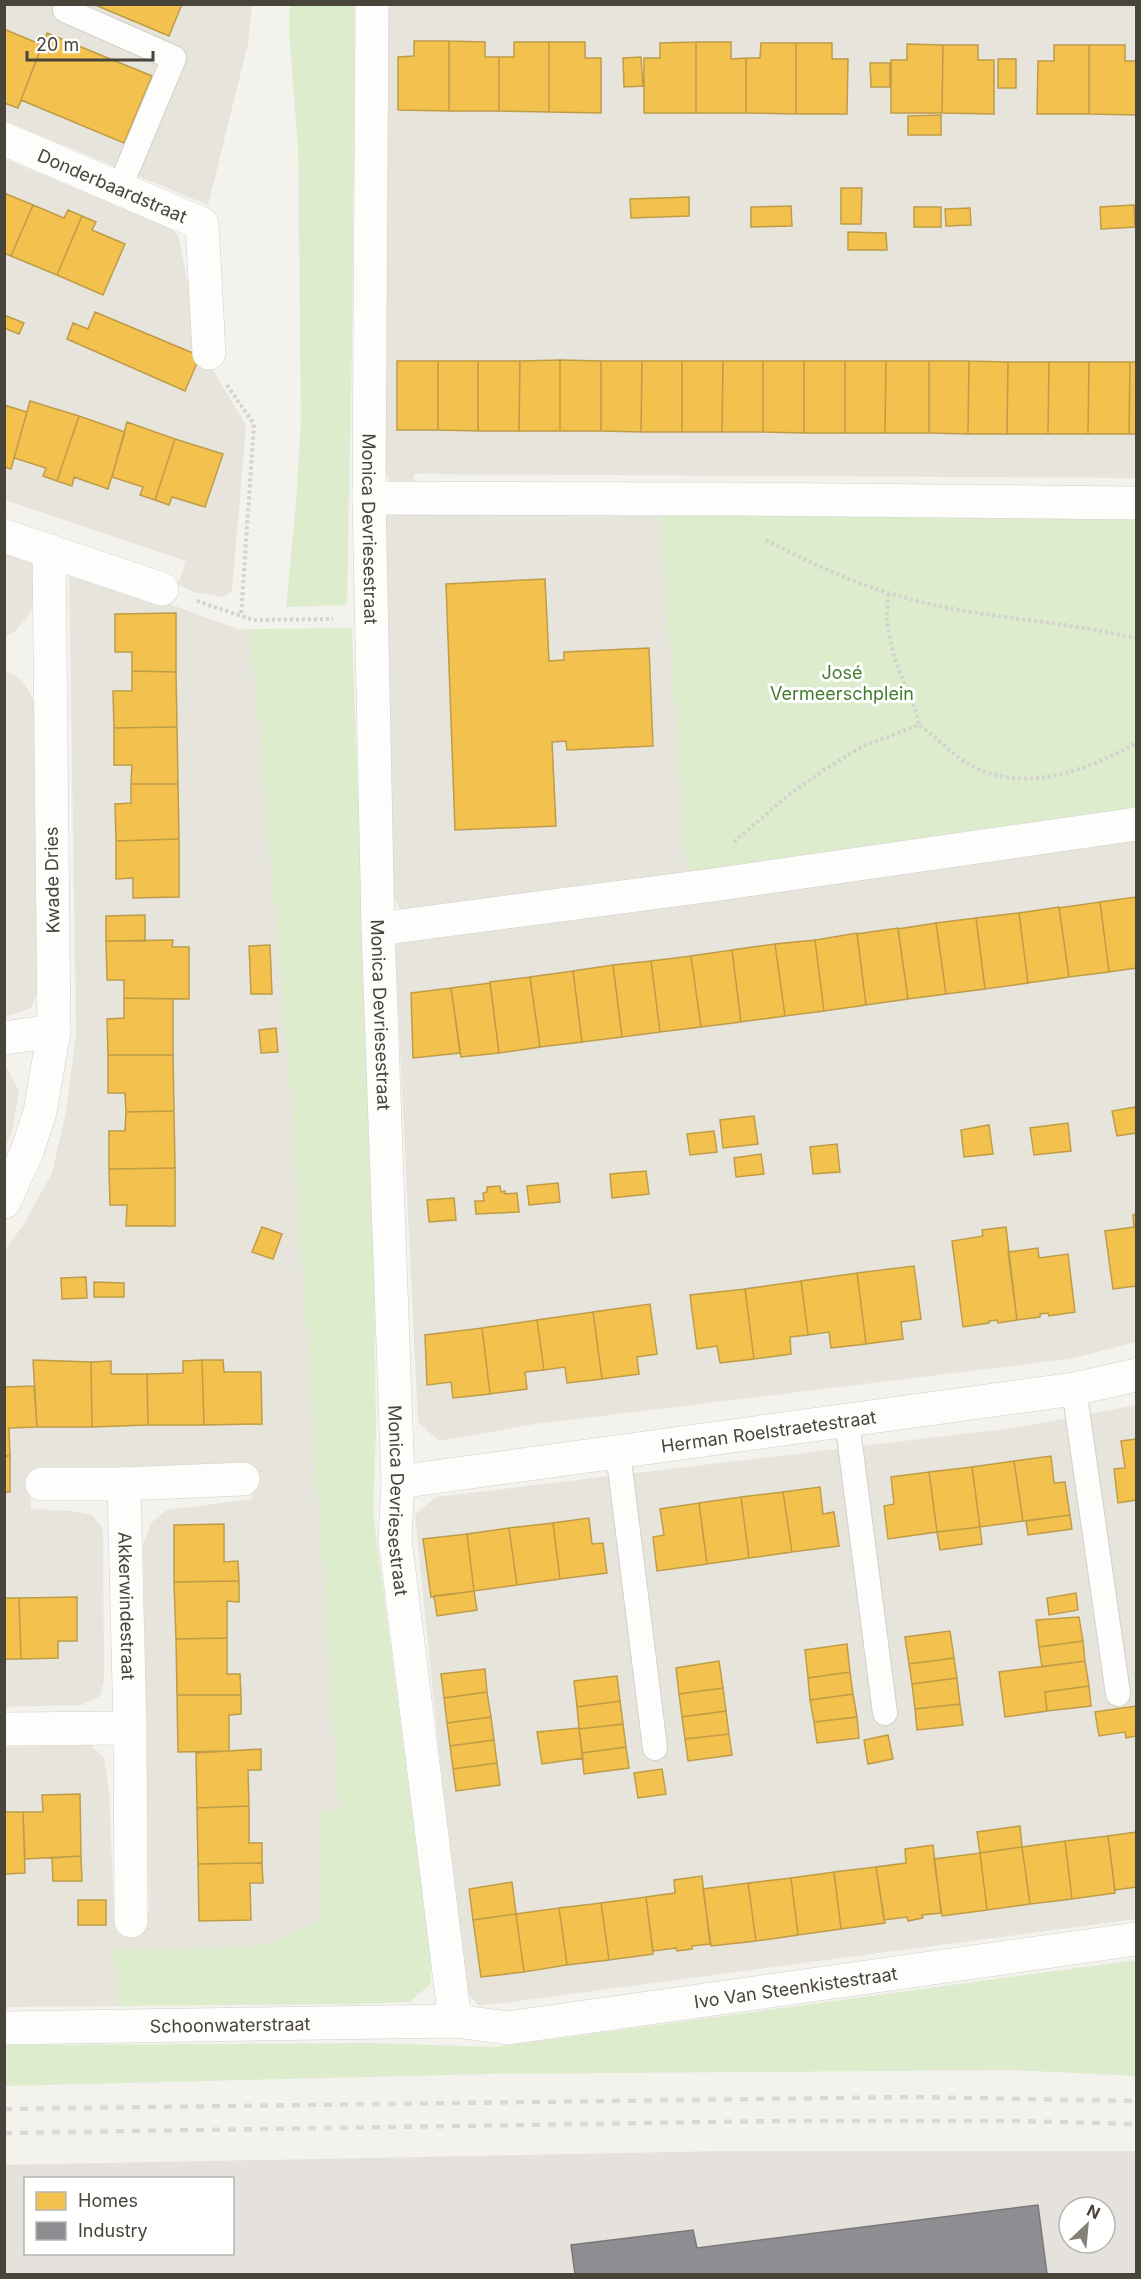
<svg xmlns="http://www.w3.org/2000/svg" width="1141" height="2279" font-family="Inter,sans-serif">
	<rect width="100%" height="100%" fill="#f3f2ed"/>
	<path fill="#e7e4db" d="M4 5H252L248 44 208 205 5 121Z
		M387 5H1136V478L414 474V487L392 484 384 471Z
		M5 159 141 216 173 230 178 235 202 352 246 425 232 591 223 597 193 592 178 584 186 561 5 500Z
		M394 510 660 512 687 873 406 911 400 909 394 898 384 634V520L387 515Z
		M5 543 32 552 34 592 32 608 27 618 14 632 5 636Z
		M69 567 240 630 250 629 289 1072 339 1810 321 1812 320 1921 258 1947 114 1950 118 2006 5 2007 4 1747 91 1745 104 1758 109 1790 114 1912 149 1911 143 1545 151 1523 167 1510 252 1499 249 1464 30 1470 31 1509 72 1511 92 1515 103 1529 104 1680 100 1696 81 1705 5 1707V1250L24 1224 52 1173 66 1112 76 1035Z
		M4 671 15 675 23 682 30 693 35 707 40 984 31 1008 5 1017Z
		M1136 839V1342L1070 1359 535 1424 439 1441 418 1422 395 944Z
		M5 1068 8 1070 19 1091 12 1131 5 1147Z
		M1136 1405V1919L479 2006 463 1988 415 1515 436 1497 1020 1427Z"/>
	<path fill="#e5e2dd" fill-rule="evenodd" d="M724 2151H1136V2274H5L4 2165ZM26 2178H232V2254H26ZM1069 2207H1105V2243H1069Z"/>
	<path fill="#deecce" d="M290 5H355L352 342 347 605 286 607 296 503 301 421 298 149 289 32Z
		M660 512 1136 515V811L687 873Z
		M352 628 373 1224 376 1432 373 1512 430 1948 431 1984 409 2002 355 2004 118 2006 113 1950 258 1947 319 1921 321 1811 339 1809 289 1072 250 629Z
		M1136 1960V2076L1010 2070 491 2074 5 2086V2045L372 2043 495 2047Z"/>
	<path fill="#f2c14e" stroke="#bf9c48" stroke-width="1.5" d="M93 4H182L169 36Z
		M4 29 42 45 18 108 4 103Z
		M47 33 152 76 124 143 21 100Z
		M414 41H449V111L398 110V57L414 56Z
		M449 41 485 42V57H499V111H449Z
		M514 42H549V112L499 111V57H514Z
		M549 42H585V58H601V113L549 112Z
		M696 42V113H644V58H660V43Z
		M696 42H731V59L746 58V113H696Z
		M761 43H796V114L746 113V58H760Z
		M796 43H832V59H848L847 114H796Z
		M907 44 943 45 942 113H891V60H907Z
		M943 45H978V60H994V114L942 113Z
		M1054 45H1089V114H1037L1038 61H1054Z
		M1089 45H1125V61H1136V115L1089 114Z
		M641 57 643 86 624 87 623 58Z
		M998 59H1016V88H998Z
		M870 63H890V87H871Z
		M941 115V135H908V116Z
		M841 188H862L861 224H841Z
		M4 193 33 205 11 256 4 253Z
		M689 197V216L631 218 630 199Z
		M33 205 64 218 68 210 82 216 57 275 11 256Z
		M1134 205 1135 227 1101 229 1100 207Z
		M791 206 792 226 751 227V207Z
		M914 207H941V227H914Z
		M970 208 971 225 946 226 945 209Z
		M82 216 96 222 92 230 125 244 103 295 57 275Z
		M848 232 886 233 887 250H848Z
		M95 312 200 356 185 391 67 339 73 323 88 329Z
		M4 315 24 323 19 334 4 328Z
		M560 360V431H519L520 361Z
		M560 360 601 361V431H560Z
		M397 361H438V430H397Z
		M438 361H478V431L438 430Z
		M478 361H520L519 431H478Z
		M601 361H642L641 432 601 431Z
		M642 361H682V432H641Z
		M682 361H723L722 432H682Z
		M723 361H763V432H722Z
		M763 361H804V433L763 432Z
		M804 361H845V433H804Z
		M845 361H886L885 433H845Z
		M886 361H929V433H885Z
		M929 361H969L968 434 929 433Z
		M969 361 1008 362 1007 434H968Z
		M1008 362H1049L1048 434H1007Z
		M1049 362H1089L1088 434H1048Z
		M1089 362H1130L1129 434H1088Z
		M1130 362H1136V434H1129Z
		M30 401 79 416 57 481 43 476 46 468 14 458Z
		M4 405 27 412 11 469 4 467Z
		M79 416 125 432 108 489 74 477 72 486 57 481Z
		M127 422 175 439 155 500 140 495 143 487 112 477Z
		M175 439 223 454 205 507 172 497 169 505 155 500Z
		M545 579 549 661 564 660V652L649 648 653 746 567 750 566 741 552 742 556 826 455 830 446 584Z
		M176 613V672L132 671V652H115V614Z
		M132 671 176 672 177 727 114 728 113 691H132Z
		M177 727 178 784H131L132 765H114V728Z
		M131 784H178L179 839 116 841 115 804 131 803Z
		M179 839V897L133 898V878L116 879V841Z
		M1136 897V968L1109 972 1100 902Z
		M1100 902 1109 972 1069 977 1059 908Z
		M1059 907 1069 977 1028 983 1019 913Z
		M1019 913 1028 983 985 989 976 918Z
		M145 915V941H106V916Z
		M976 918 985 989 946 994 936 923Z
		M936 923 946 994 908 999 898 929Z
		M898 928 908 999 866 1005 857 934Z
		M857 933 866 1005 824 1011 815 940Z
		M173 940 172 947H189V999L124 998V980H107L106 941Z
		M815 940 824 1011 785 1016 775 944Z
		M775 944 785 1016 741 1022 732 950Z
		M270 945 272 994H251L249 946Z
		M732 950 741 1022 701 1027 691 956Z
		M691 956 701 1027 660 1032 651 961Z
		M651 961 660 1032 622 1037 613 965Z
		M613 965 622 1037 582 1042 573 971Z
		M573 971 582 1042 540 1047 530 977Z
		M530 977 540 1047 499 1053 490 982Z
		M490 983 499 1053 461 1057 451 988Z
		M451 988 460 1053 413 1058 411 993Z
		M124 998 173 999V1055H108L107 1019 124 1018Z
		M276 1028 278 1052 261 1053 259 1030Z
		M108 1055H173L174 1111 126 1112 125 1093H108Z
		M1136 1107V1133L1117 1136 1112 1111Z
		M174 1111 175 1168 109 1169V1131H125L126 1112Z
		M754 1116 758 1144 723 1148 720 1120Z
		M1068 1123 1071 1151 1034 1155 1030 1128Z
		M989 1125 993 1154 964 1157 961 1130Z
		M714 1131 717 1152 690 1155 687 1134Z
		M837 1144 840 1172 813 1174 810 1147Z
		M761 1154 764 1174 736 1177 734 1158Z
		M175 1168V1226H126L127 1205H110L109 1169Z
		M646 1171 649 1194 612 1198 610 1174Z
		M558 1183 560 1202 529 1205 527 1186Z
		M500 1186 501 1192 505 1191V1194L517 1193 519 1212 476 1214 475 1201H484L483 1193 487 1192V1187Z
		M454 1198 456 1220 429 1222 427 1200Z
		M1136 1214V1286L1113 1289 1105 1231 1134 1227 1133 1215Z
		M262 1227 282 1234 273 1259 252 1252Z
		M1006 1227 1017 1320 998 1323 997 1320 989 1321V1323L963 1327 952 1241 983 1236 982 1230Z
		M1038 1248 1039 1258 1068 1254 1075 1312 1049 1316 1048 1313 1040 1314V1317L1017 1320 1008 1252Z
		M914 1266 921 1319 901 1322 903 1339 866 1344 857 1273Z
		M857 1273 866 1344 831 1348 829 1332 808 1335 801 1281Z
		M86 1277 87 1298 62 1299 61 1278Z
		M801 1281 808 1335 790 1337 791 1354 754 1359 745 1289Z
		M94 1282 124 1283V1297H94Z
		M745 1289 754 1359 720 1363 717 1346 697 1349 690 1295Z
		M650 1304 657 1354 637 1357 639 1374 602 1379 593 1312Z
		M593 1312 602 1379 567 1383 565 1367 544 1370 537 1320Z
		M537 1320 544 1370 525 1372 527 1389 490 1394 482 1328Z
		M482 1328 490 1394 453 1398 451 1382 427 1385 425 1335Z
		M33 1360 91 1362 92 1427H37Z
		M202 1360 204 1425H148L147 1374 183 1373V1361Z
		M202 1360H223L224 1372H261L262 1424 204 1425Z
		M111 1361V1374H147L148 1425 92 1427 91 1362Z
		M34 1386 37 1427 9 1428 10 1456H4V1387Z
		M1136 1439V1500L1118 1503 1114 1469 1125 1468 1121 1441Z
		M4 1456H10V1492H4Z
		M1051 1456 1054 1483 1065 1482 1070 1515 1023 1521 1014 1461Z
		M1014 1461 1023 1521 980 1527 972 1467Z
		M972 1467 980 1527 937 1532 929 1472Z
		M929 1472 937 1532 888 1539 884 1506 894 1504 891 1477Z
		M820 1487 823 1514 834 1512 839 1546 792 1552 783 1492Z
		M783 1492 792 1552 749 1558 741 1497Z
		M741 1497 749 1558 707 1564 699 1503Z
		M699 1503 707 1564 657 1571 653 1537 664 1535 660 1509Z
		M1070 1515 1072 1529 1028 1535 1026 1521Z
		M589 1518 592 1544 603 1543 607 1573 560 1579 553 1523Z
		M553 1523 560 1579 517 1585 509 1528Z
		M224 1524V1562L238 1561 239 1581 174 1582V1525Z
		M980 1527 982 1544 940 1550 937 1532Z
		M509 1528 517 1585 474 1591 467 1534Z
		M467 1534 474 1591 431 1597 423 1539Z
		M239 1581V1602L227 1601V1638L176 1639 174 1582Z
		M474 1591 477 1610 437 1616 434 1596Z
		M1076 1593 1078 1610 1049 1615 1047 1598Z
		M77 1597V1641H58V1658L21 1659 19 1598Z
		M4 1598H19L21 1659H4Z
		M1079 1617 1083 1641 1039 1647 1036 1620Z
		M950 1631 954 1658 909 1664 905 1637Z
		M227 1638V1674H240L241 1695H177L176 1639Z
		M1083 1641 1085 1661 1042 1667 1039 1647Z
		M847 1644 850 1672 808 1678 805 1650Z
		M954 1658 957 1678 912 1684 909 1664Z
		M719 1661 723 1688 679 1694 676 1668Z
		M1085 1661 1089 1686 1045 1692 1047 1711 1005 1717 999 1672Z
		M485 1669 487 1692 444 1698 441 1674Z
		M850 1672 853 1694 810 1700 808 1678Z
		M617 1676 620 1701 577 1707 574 1681Z
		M957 1678 960 1704 915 1709 912 1684Z
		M1089 1686 1091 1706 1047 1711 1045 1692Z
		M723 1688 726 1711 682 1717 679 1694Z
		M487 1692 491 1717 447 1723 444 1698Z
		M853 1694 857 1717 814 1722 810 1700Z
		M177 1695H241V1714L229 1715V1751L178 1752Z
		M620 1701 623 1724 579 1729 577 1707Z
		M960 1704 963 1725 917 1730 915 1709Z
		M1136 1706V1736L1126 1738 1125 1732 1099 1736 1095 1712Z
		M726 1711 729 1734 685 1739 682 1717Z
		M491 1717 494 1740 450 1746 447 1723Z
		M857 1717 859 1738 817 1743 814 1722Z
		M623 1724 626 1747 582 1753 579 1729Z
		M579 1728 583 1758 542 1764 537 1732Z
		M729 1734 732 1755 688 1761 685 1739Z
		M888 1735 893 1759 868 1764 864 1740Z
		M494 1740 497 1763 453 1769 450 1746Z
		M626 1747 629 1768 584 1774 582 1753Z
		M261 1749V1770H248L249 1806 197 1808 196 1753Z
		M497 1763 500 1785 456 1791 453 1769Z
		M662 1769 666 1794 638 1798 634 1773Z
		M80 1794 81 1856 25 1859 23 1812H43L42 1795Z
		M249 1806V1843H262V1863L198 1864 197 1808Z
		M4 1812H23L25 1873 4 1874Z
		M1020 1826 1022 1847 980 1853 977 1832Z
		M1136 1832V1887L1115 1890 1108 1836Z
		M1108 1836 1115 1893 1072 1899 1065 1841Z
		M1065 1841 1072 1899 1030 1904 1022 1847Z
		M933 1845 941 1913 922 1915 923 1918 908 1921 907 1917 884 1920 876 1867 906 1863 905 1849Z
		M1022 1847 1030 1904 987 1910 980 1853Z
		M980 1853 987 1910 942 1916 934 1859Z
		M81 1856 82 1881H53L52 1858Z
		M262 1863 263 1883H250L251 1920 199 1921 198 1864Z
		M876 1867 885 1923 841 1929 834 1872Z
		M834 1872 841 1929 798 1935 791 1878Z
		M702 1876 710 1944 692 1946V1949L677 1951 676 1948 653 1951 646 1897 675 1893 674 1880Z
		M791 1878 798 1935 756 1941 748 1883Z
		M512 1882 516 1914 473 1920 469 1889Z
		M748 1883 756 1941 711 1946 703 1889Z
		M646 1897 653 1954 609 1960 601 1903Z
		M78 1900H106V1925H78Z
		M601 1903 609 1960 567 1965 559 1908Z
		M559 1908 567 1965 524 1972 516 1914Z
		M516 1914 524 1972 481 1977 473 1920Z"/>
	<path fill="#8d8d92" stroke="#797777" stroke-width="1.5" d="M1038 2205 1047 2274H575L571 2245 693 2230 697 2248Z"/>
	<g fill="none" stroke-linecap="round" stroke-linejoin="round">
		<defs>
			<path id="lane" d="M65 10 174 58 120 187
				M1074 1389 1118 1694
				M847 1421 885 1713
				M618 1452 655 1748"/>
			<g id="street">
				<path id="s1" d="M372 4 369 498 378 929 398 1482 395 1539 455 2021"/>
				<path id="s2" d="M4 139 202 224 209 353"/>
				<path d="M369 498 730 499 1136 503"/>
				<path d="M4 536 162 589"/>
				<path d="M378 929 713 885 1136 824"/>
				<path d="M4 1038 54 1031"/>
				<path d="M4 1202 27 1152 40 1112 54 1031 49 550"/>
				<path id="s3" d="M398 1482 1074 1389 1136 1375"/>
				<path d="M42 1484H124L243 1479"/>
				<path id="s4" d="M124 1484 130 1728 131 1921"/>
				<path d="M4 1729 130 1728"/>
				<path id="s5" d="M4 2028 455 2021 508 2028 1136 1939"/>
			</g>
		</defs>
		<use href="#lane" stroke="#d1d0cb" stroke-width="26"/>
		<use href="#street" stroke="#d1d0cb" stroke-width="34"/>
		<path stroke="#d3d2cc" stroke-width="4" stroke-dasharray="3 3" stroke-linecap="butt" d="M227 385 254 424 241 616
			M766 540C810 563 857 585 906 598 962 614 1020 618 1078 627 1097 630 1117 634 1136 638
			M889 594C882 620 894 660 905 685 911 699 917 711 919 725
			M197 601 253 620 333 619
			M734 842 786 797 824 770 861 747 919 725C937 737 952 755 970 765 1024 794 1087 771 1136 743"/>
		<use href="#lane" stroke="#fdfdfc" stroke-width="24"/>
		<use href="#street" stroke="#fdfdfc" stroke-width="33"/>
		<path stroke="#dadad9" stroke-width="4.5" stroke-dasharray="8 8" stroke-linecap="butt" d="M4 2109 911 2097 1136 2101
			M4 2133 780 2121H1018L1136 2124"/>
	</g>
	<g text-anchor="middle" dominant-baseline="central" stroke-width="6" stroke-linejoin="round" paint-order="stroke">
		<g font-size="18" fill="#494439" stroke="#fff">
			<text stroke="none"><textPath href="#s2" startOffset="118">Donderbaardstraat</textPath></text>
			<text stroke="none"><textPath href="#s1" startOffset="525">Monica Devriesestraat</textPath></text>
			<text transform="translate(52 880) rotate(-91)">Kwade Dries</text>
			<text stroke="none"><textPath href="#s1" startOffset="1011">Monica Devriesestraat</textPath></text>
			<text stroke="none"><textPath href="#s3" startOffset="374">Herman Roelstraetestraat</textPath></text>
			<text stroke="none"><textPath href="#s1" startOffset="1497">Monica Devriesestraat</textPath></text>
			<text stroke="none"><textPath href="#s4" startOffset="122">Akkerwindestraat</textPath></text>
			<text stroke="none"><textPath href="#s5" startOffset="795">Ivo Van Steenkistestraat</textPath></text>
			<text stroke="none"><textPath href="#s5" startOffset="226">Schoonwaterstraat</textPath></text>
		</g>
		<g font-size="18" fill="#437b2c" stroke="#fff">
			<text x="842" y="672">José<tspan x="842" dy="21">Vermeerschplein</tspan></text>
		</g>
	</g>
	<rect width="1141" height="2279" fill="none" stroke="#494439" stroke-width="12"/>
	<rect x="24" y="2177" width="210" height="78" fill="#ffffff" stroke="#b6b4b0" stroke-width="1.5"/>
	<rect x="36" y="2192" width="30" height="18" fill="#f2c14e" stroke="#b6b4b0" stroke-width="1.5"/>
	<text x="78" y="2207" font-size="18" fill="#494439">Homes</text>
	<rect x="36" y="2222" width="30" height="18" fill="#8d8d92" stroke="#b6b4b0" stroke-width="1.5"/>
	<text x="78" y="2237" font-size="18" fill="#494439">Industry</text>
	<g transform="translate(1087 2225) rotate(26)"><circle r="28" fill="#ffffff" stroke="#b6b4b0" stroke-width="1.5"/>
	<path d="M0-4.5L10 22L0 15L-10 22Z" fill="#848178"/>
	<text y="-9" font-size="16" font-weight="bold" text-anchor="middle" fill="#494439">N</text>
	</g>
	<path d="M27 51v9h126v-9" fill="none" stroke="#494439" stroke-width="3"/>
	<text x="36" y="51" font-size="18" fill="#494439" stroke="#ffffff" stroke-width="4.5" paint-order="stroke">20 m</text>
</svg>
